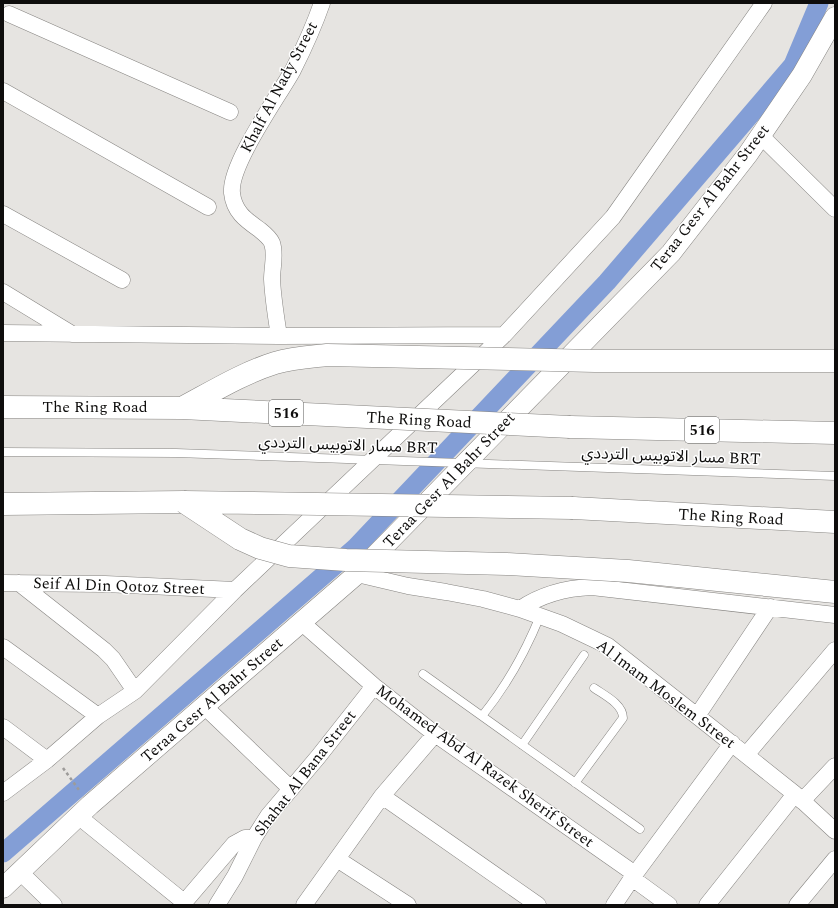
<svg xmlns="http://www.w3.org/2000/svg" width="838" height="908" font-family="Spectral,'Noto Sans Arabic',serif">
	<rect width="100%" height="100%" fill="#e6e4e1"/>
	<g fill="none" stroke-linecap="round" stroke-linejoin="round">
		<path stroke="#839ed6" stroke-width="19" d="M3 853 355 548 607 282 793 65 819 3"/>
		<defs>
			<path id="service" d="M3 452 176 453 835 476
				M423 674 640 829
				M482 716C507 685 525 653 540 616
				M522 745 584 655
				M575 783 623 718C623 704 604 695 594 688"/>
			<path id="minor" d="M9 14 230 112
				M3 91 208 207
				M761 136 835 209
				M3 214 122 280
				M3 292 72 334
				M3 333 279 336 504 335
				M279 336C276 317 273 299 272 279 272 268 276 254 272 243 270 238 265 234 260 230 246 220 234 212 232 193 229 165 278 97 293 70 304 48 314 26 322 3
				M357 574 408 586 446 592 483 599 520 609 562 624 608 646 697 716 795 794 835 831
				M3 583 105 584 235 590
				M19 583 104 650 113 659 135 691
				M520 609C542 594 565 588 592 587L835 615
				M301 622 374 686 435 734 635 874
				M3 647 98 716
				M204 706 291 789
				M697 716 770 607
				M3 727 47 760
				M746 755 835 650
				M3 793 47 760 98 716 135 691 235 590 504 335 613 217 764 3
				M382 796 538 905
				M802 801 835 766
				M78 816 184 902
				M337 859 408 905
				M20 872 54 905
				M632 878 669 905
				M182 905 234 844 245 838H254
				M217 905 235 876 254 838 268 816 318 757 374 686
				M304 905 382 796 435 734
				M614 905 632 878 732 743
				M707 905 795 794
				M797 905 835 859"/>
			<path id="tertiary" d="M3 888 90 805 357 574 671 253 748 154 802 75 835 17"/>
			<path id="motorway" d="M570 427 835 433
				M3 504 184 502
				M573 508 835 522"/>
		</defs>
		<use href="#service" stroke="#868481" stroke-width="9"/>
		<use href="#minor" stroke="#868481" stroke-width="17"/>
		<use href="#tertiary" stroke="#868481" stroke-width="21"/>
		<use href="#motorway" stroke="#868481" stroke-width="23"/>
		<path stroke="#9d9b99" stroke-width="2.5" stroke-dasharray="3 3" stroke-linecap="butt" d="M63 768 79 790"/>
		<use href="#service" stroke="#fff" stroke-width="8"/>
		<use href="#minor" stroke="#fff" stroke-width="16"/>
		<use href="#tertiary" stroke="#fff" stroke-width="20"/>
		<use href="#motorway" stroke="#fff" stroke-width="22"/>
		<defs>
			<path id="motorway-bridge" d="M3 407 182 408 570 427
				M182 408C212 392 243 373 275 363 292 358 309 357 327 355L595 361H835
				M184 502 240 539 260 548 289 556 346 560 507 564 628 571 835 592
				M184 502 573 508"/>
		</defs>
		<use href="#motorway-bridge" stroke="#868481" stroke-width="23" stroke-linecap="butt"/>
		<use href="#motorway-bridge" stroke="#fff" stroke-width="22"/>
	</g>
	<g text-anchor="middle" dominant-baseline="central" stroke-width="3" stroke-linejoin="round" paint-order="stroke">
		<g fill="#fff" stroke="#565655" stroke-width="1">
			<rect x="269" y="400" width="34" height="26" rx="3"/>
			<rect x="685" y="417" width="34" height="26" rx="3"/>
		</g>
		<g font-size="15" font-weight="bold" fill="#0e0d0c">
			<text x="286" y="413">516</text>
			<text x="702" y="430">516</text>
		</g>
		<g font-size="16" fill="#0e0d0c" stroke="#fff">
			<text transform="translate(279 87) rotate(-62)">Khalf Al Nady Street</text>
			<text transform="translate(710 198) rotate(-52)">Teraa Gesr Al Bahr Street</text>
			<text x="95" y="407">The Ring Road</text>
			<text transform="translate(419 420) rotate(3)">The Ring Road</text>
			<text transform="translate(348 445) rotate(2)">مسار الاتوبيس الترددي BRT</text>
			<text transform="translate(671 456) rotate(2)">مسار الاتوبيس الترددي BRT</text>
			<text transform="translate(449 480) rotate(-46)">Teraa Gesr Al Bahr Street</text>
			<text transform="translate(731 517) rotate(3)">The Ring Road</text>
			<text transform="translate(119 586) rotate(2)">Seif Al Din Qotoz Street</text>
			<text transform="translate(666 694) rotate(37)">Al Imam Moslem Street</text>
			<text transform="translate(212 700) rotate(-41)">Teraa Gesr Al Bahr Street</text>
			<text transform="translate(485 766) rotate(36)">Mohamed Abd Al Razek Sherif Street</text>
			<text transform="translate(305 773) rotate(-52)">Shahat Al Bana Street</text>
		</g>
	</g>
	<rect width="838" height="908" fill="none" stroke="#0e0d0c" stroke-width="8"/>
</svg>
